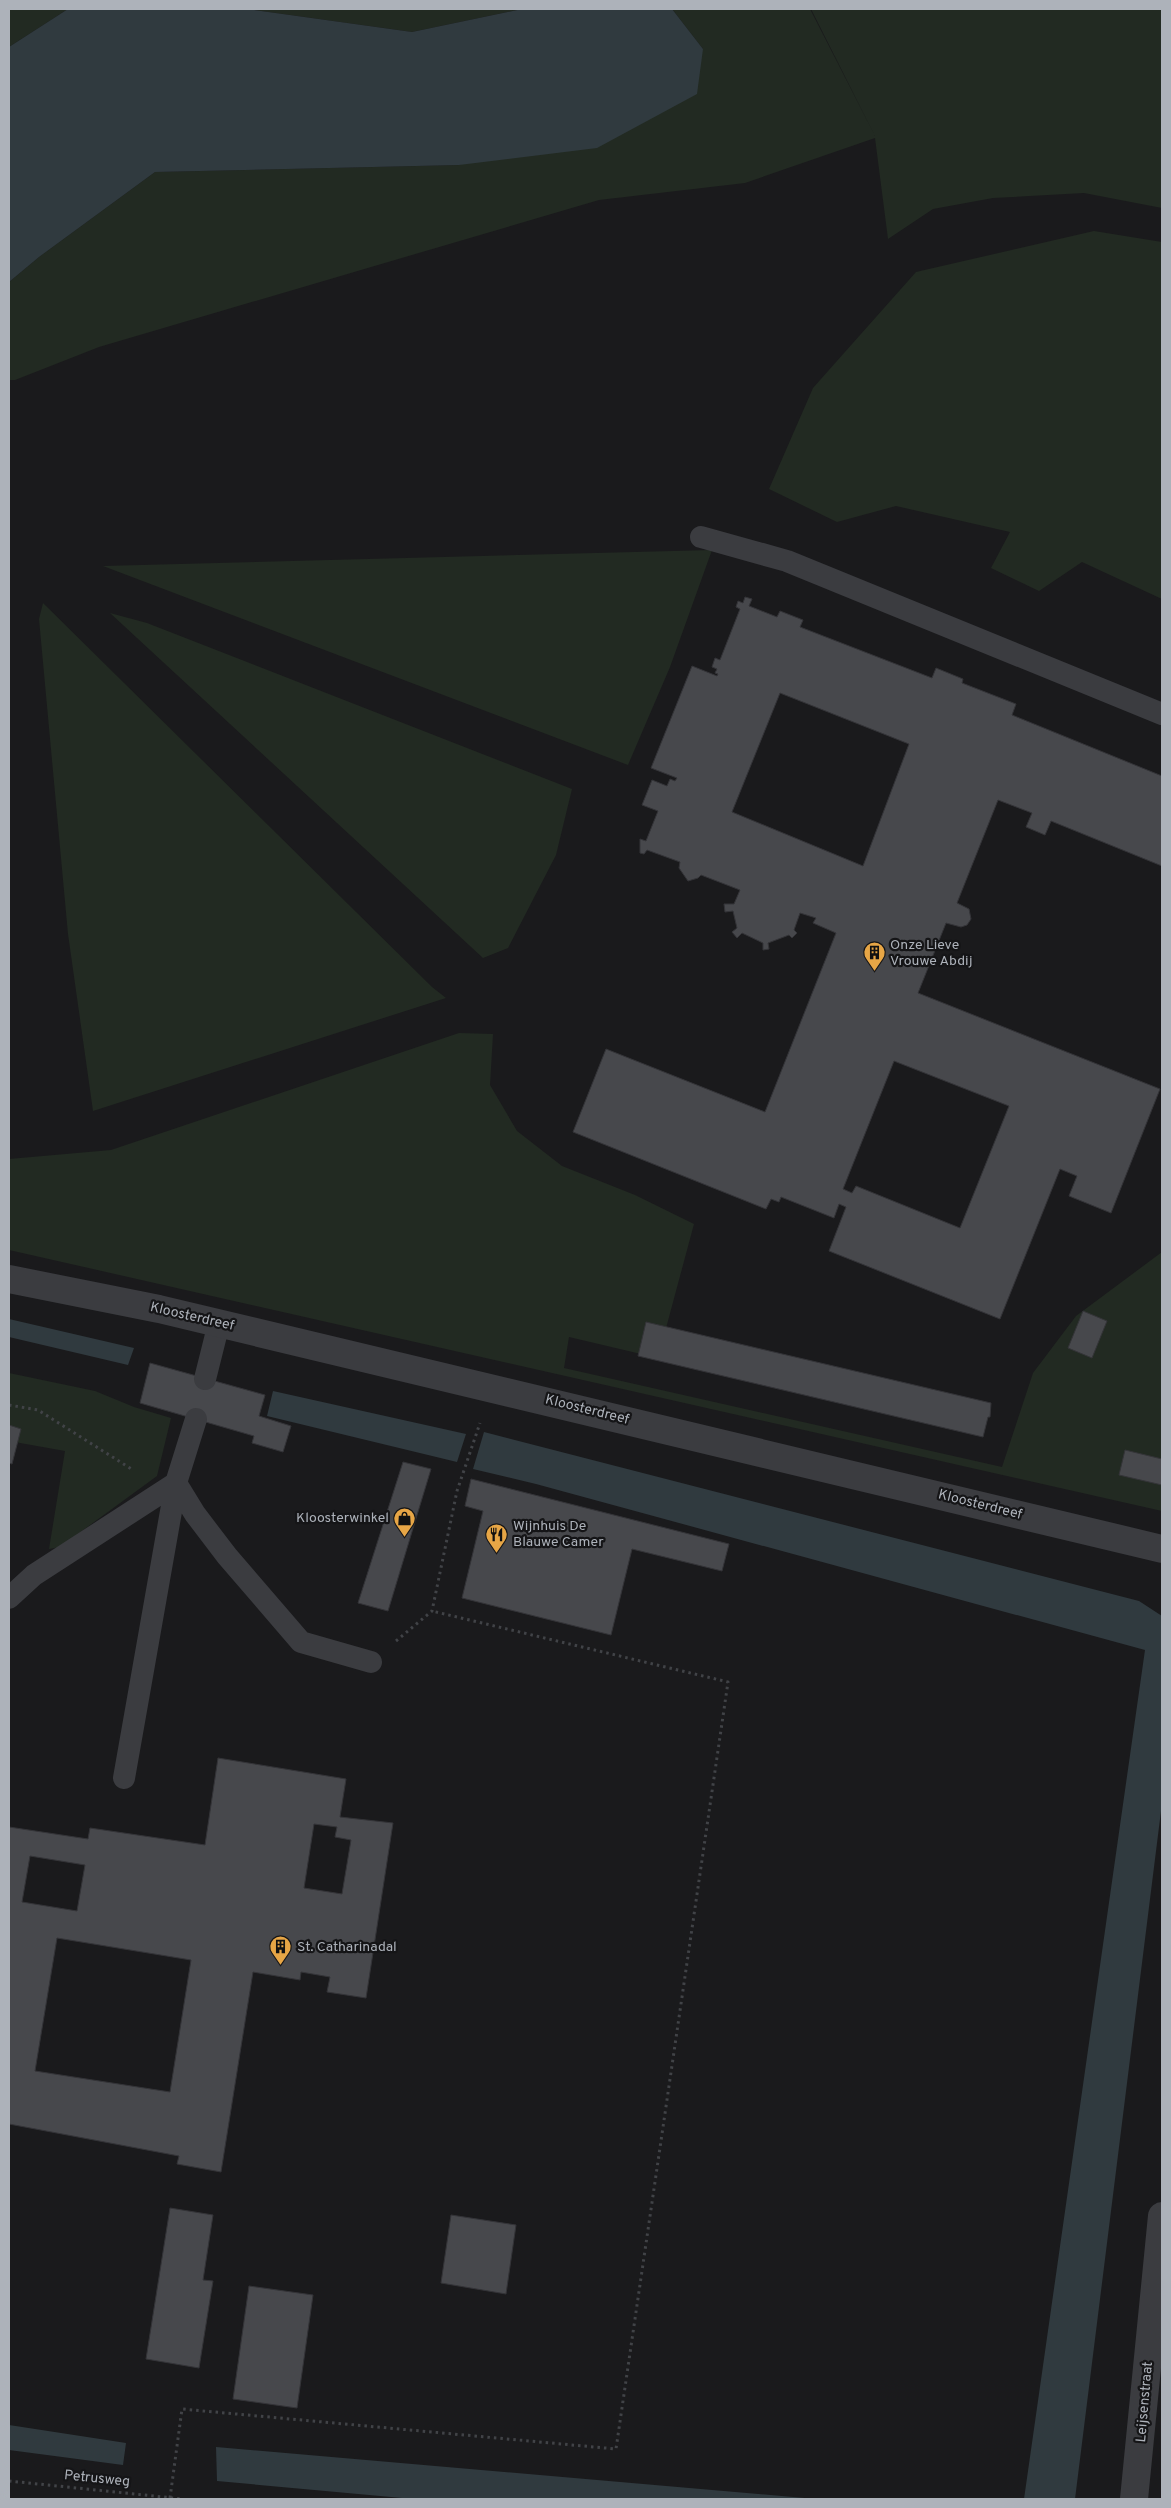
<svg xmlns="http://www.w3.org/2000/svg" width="1171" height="2508" font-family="Overpass,sans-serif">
	<rect width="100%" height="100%" fill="#1a1a1c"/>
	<path fill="#222a22" d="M9 9H68L9 47Z
		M247 9H522L412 32Z
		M672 9H810L875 136 811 9H1162V208L1084 193 993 198 933 209 888 239 875 138 745 183 599 200 99 347 15 380H9V282L39 257 155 172 459 165 703 49Z
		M1094 231 1162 242V599L1082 562 1039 591 991 568 1010 532 896 506 837 522 769 489 813 388 916 272Z
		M712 550 670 667 628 765 103 566Z
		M43 603 432 987 446 998 93 1111 68 934 39 619Z
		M110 613 147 623 572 789 556 855 508 948 483 958Z
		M459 1033 493 1034 490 1085 517 1131 562 1166 635 1195 694 1224 658 1358 569 1337 564 1368 1002 1467 1033 1373 1076 1316 1162 1252V1511L9 1250V1159L111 1150Z
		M9 1373 95 1391 134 1407 171 1418 157 1476 60 1547 49 1549 65 1451 9 1441Z"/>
	<path fill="#303a3f" d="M68 9H247L412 32 522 9H672L703 49 697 94 597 148 459 165 155 172 39 257 9 282V47Z
		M9 1319 134 1348 128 1365 9 1337Z
		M273 1391 466 1434 457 1462 267 1416Z
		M484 1432 1139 1601 1162 1616V1803L1075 2499H1024L1145 1650 536 1484 473 1469Z
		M9 2425 126 2443 123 2465 9 2450Z
		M216 2447 816 2499H413L217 2481Z"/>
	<path fill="#47484c" stroke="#343438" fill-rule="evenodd" d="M745 597 752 599 749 606 777 617 780 611 803 620 800 627 932 678 936 668 963 679 962 683 1016 704 1012 715 1162 776V866L1051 821 1045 835 1026 827 1032 813 998 800 957 903 969 909 971 919 967 925 961 927 946 923 918 993 1160 1089 1111 1213 1069 1196 1077 1176 1060 1169 1000 1319 829 1251 846 1207 839 1204 834 1218 781 1197 779 1202 771 1199 766 1209 573 1132 606 1049 765 1112 836 933 813 923 816 918 800 913 794 930 797 933 792 938 789 935 768 943 769 949 763 950V943L742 933 737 938 732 932 737 928 733 911 725 912 724 904H734L740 890 701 875 698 878 688 881 679 868 680 862 647 850 644 854 640 853V839L646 841 658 811 642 805 652 780 667 786 670 779 675 781 677 778 651 768 692 666 717 676 718 674 715 673 717 669 712 667 715 658 720 660 740 609 736 607 738 601 743 603ZM780 693 909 744 863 866 732 812ZM894 1061 1009 1106 960 1228 856 1186 852 1193 843 1189Z
		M1083 1311 1107 1321 1092 1358 1068 1348Z
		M646 1322 991 1403 990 1417H988L983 1437 638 1356Z
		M150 1363 265 1395 259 1416 291 1426 283 1452 252 1443 254 1436 140 1403Z
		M9 1425 21 1429 12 1464 9 1463Z
		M1125 1450 1162 1459V1485L1119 1475Z
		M403 1462 431 1469 388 1611 358 1603Z
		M471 1479 729 1544 722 1571 632 1549 611 1635 462 1598 483 1511 465 1506Z
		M218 1758 346 1779 340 1817 393 1823 366 1998 327 1992 330 1977 301 1972 300 1980 253 1972 221 2172 177 2164 179 2156 9 2124V1827L88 1839 90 1828 205 1845ZM314 1824 337 1827 335 1837 351 1840 342 1894 304 1888ZM30 1856 85 1865 77 1911 22 1902ZM57 1938 191 1960 170 2092 35 2071Z
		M170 2208 213 2215 203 2280 213 2281 199 2368 146 2359Z
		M451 2215 516 2225 506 2294 441 2283Z
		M249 2286 313 2295 297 2408 233 2399Z"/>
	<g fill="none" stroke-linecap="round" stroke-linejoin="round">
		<path stroke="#414347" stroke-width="3" stroke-dasharray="2.5 4" stroke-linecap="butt" d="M9 1405 38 1410 133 1470
			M396 1641 432 1611 457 1491 480 1423
			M9 2481 183 2499
			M170 2498 182 2409 616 2449 728 1682 432 1611"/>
		<path stroke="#3b3c40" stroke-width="22" d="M701 537 787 561 1162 714
			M205 1379 219 1323
			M176 1483 195 1514 227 1556 301 1642 371 1662
			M9 1598 34 1575 176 1483
			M124 1778 176 1483 196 1419"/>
		<path stroke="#3b3c40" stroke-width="28" d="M9 1279 159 1309 1162 1549
			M1134 2499 1162 2216"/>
	</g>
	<defs>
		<symbol id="building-pin" viewBox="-11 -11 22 30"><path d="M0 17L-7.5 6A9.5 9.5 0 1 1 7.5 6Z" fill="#e7a646" stroke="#151517"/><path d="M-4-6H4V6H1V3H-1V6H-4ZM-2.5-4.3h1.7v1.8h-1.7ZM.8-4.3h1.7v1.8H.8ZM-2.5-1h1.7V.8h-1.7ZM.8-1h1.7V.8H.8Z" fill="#111"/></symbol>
		<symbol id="shop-pin" viewBox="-11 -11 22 30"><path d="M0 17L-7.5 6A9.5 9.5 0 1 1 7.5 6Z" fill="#e7a646" stroke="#151517"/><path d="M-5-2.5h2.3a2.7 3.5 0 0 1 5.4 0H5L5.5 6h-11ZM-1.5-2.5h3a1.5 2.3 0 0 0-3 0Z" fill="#111"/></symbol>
		<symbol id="restaurant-pin" viewBox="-11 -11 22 30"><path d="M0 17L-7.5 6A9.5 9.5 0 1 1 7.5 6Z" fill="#e7a646" stroke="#151517"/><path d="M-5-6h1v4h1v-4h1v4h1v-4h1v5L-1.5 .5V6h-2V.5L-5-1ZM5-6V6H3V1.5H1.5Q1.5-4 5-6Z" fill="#111"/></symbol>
	</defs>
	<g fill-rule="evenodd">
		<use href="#building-pin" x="862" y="940" width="25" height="34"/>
		<use href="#shop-pin" x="392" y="1506" width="25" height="34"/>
		<use href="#restaurant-pin" x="484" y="1522" width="25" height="34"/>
		<use href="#building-pin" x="268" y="1934" width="25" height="34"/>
	</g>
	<g text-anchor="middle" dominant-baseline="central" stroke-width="4.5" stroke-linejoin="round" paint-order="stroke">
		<g font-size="14" fill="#adb2ba" stroke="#151517" text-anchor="start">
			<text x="890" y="945">Onze Lieve<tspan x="890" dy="16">Vrouwe Abdij</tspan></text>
			<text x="389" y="1518" text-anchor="end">Kloosterwinkel</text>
			<text x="513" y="1526">Wijnhuis De<tspan x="513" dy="16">Blauwe Camer</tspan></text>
			<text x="297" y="1947">St. Catharinadal</text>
		</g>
		<g font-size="14" fill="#adb2ba" stroke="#151517">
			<text transform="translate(192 1317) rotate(13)">Kloosterdreef</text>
			<text transform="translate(587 1410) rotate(14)">Kloosterdreef</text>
			<text transform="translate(980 1505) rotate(14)">Kloosterdreef</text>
			<text transform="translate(1145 2402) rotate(-85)">Leijsenstraat</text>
			<text transform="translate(97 2479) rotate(6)">Petrusweg</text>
		</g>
	</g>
	<rect width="1171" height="2508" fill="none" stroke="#adb2ba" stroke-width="20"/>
</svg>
